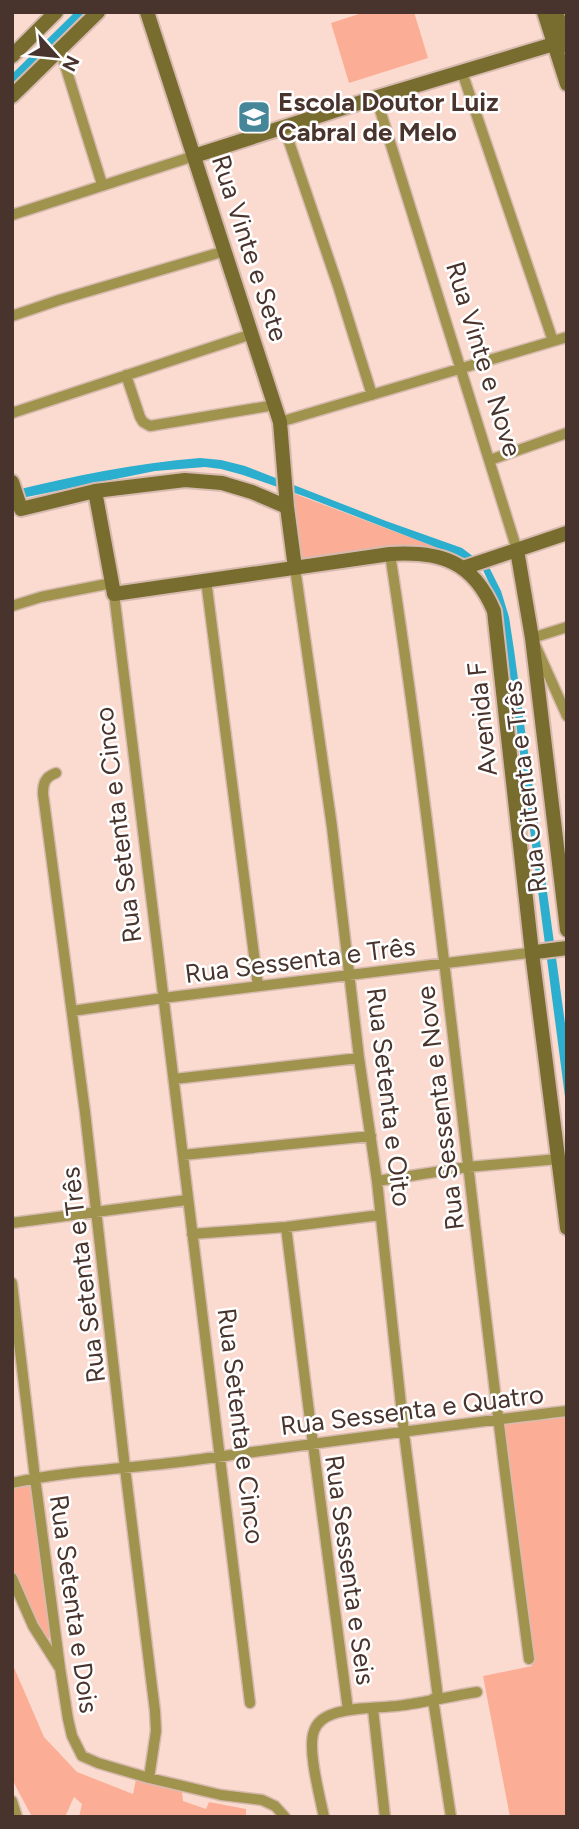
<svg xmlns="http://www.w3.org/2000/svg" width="579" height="1829" font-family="Figtree,sans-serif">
	<rect width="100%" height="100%" fill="#fbdbd0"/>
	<path fill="#fbae95" d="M365 12H414L428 58 349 83 331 23Z
		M290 492 441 549 298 564Z
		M567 1413V1817H510L483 1676 532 1666 500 1421Z
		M12 1478 37 1479 62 1638H41L12 1566Z
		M12 1663 44 1737 77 1772 133 1794 136 1779 182 1792 183 1801 206 1809 209 1802 246 1809V1817H79L82 1804 74 1797 65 1817H34L31 1815 16 1787 12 1778Z"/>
	<path fill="#2caece" d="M75 12H85L12 85V74Z
		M200 458 221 460 245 466 386 521 462 548 490 569 501 591 509 617 514 650 567 1038V1112L506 646 498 602 483 570 469 560 306 497 243 475 221 469 205 467 155 471 12 500V491C74 476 136 463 200 458Z"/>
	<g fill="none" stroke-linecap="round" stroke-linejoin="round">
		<defs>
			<path id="street" d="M60 49 102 184
				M462 72 553 341
				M376 97 517 550
				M284 127 339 289 372 395
				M12 215 194 156
				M12 316 59 300 225 251
				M126 375 140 417 143 422 150 426 275 405
				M12 413 252 334
				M280 422 567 337
				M490 460 567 433
				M390 554C421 756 444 961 468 1164 487 1329 507 1494 529 1659
				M295 568 332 827 359 1058 377 1181 404 1433 438 1698
				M206 580 258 986
				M114 594 250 1703
				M12 606 41 597 112 583
				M567 627 532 638 567 716
				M56 773C45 777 43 783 43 794L85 1112 125 1468 155 1711 156 1731 149 1778
				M72 1011 163 998 536 952
				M174 1079 359 1058
				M183 1155 371 1136
				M377 1181 468 1167 558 1159
				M12 1223 187 1200
				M286 1227 313 1444 348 1710
				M192 1234 286 1227 380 1215
				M12 1283 35 1478 60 1668 68 1719 72 1736 82 1756 98 1763 149 1778 221 1795 262 1800 275 1806 285 1817
				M12 1483C69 1470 129 1469 187 1461 313 1444 440 1426 567 1411
				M12 1578 33 1626 59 1667
				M433 1699 451 1817
				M373 1709 385 1817
				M12 1801 17 1817
				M324 1817C320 1797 307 1749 314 1731 317 1722 324 1717 333 1714 353 1707 377 1708 397 1706 424 1703 451 1696 477 1692"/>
			<path id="secondary" d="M147 12 280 422 287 507 295 568
				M544 12 567 84
				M556 12 567 46
				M12 56 56 12
				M12 96 98 12
				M194 156 368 100 567 40
				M12 482 21 509 95 491 185 480 222 483 252 492 287 507
				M95 491 114 594 390 554C441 551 473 561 494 611L532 953 567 1228
				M517 550 532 638 567 930
				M463 568 567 533
				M536 952 567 948"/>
		</defs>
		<use href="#street" stroke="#d7baaf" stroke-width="13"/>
		<use href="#secondary" stroke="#d7baaf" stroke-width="18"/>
		<use href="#street" stroke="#a0934d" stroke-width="10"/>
		<use href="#secondary" stroke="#786c2e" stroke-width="14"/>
	</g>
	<defs>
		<symbol id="school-square" viewBox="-11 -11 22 22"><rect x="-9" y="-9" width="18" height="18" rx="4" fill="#458699" stroke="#fff"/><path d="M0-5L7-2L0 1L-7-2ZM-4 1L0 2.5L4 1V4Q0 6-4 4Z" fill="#fff"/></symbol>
	</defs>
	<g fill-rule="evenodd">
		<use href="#school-square" x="235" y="98" width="38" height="38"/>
	</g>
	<g text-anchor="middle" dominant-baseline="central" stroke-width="5" stroke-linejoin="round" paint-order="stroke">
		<g font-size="26" font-weight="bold" fill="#49342d" stroke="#fff" text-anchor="start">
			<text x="278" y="102">Escola Doutor Luiz<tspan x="278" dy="30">Cabral de Melo</tspan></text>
		</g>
		<g font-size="26" fill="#49342d" stroke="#fff">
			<text transform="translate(250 248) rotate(72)">Rua Vinte e Sete</text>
			<text transform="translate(484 359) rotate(73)">Rua Vinte e Nove</text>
			<text transform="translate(482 719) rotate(-96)">Avenida F</text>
			<text transform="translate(525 787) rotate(-97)">Rua Oitenta e Três</text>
			<text transform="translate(118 825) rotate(-97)">Rua Setenta e Cinco</text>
			<text transform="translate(300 960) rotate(-7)">Rua Sessenta e Três</text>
			<text transform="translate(389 1097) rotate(83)">Rua Setenta e Oito</text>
			<text transform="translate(440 1108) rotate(-97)">Rua Sessenta e Nove</text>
			<text transform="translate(83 1275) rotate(-97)">Rua Setenta e Três</text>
			<text transform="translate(412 1410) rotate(-7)">Rua Sessenta e Quatro</text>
			<text transform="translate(241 1426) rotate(83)">Rua Setenta e Cinco</text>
			<text transform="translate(350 1570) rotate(82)">Rua Sessenta e Seis</text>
			<text transform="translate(74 1604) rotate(82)">Rua Setenta e Dois</text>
		</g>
	</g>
	<rect width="579" height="1829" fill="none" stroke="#49342d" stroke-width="28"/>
	<g transform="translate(56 56) rotate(117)" stroke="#ffffff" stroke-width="5" paint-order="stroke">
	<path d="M0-5L12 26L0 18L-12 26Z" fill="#49342d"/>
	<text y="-10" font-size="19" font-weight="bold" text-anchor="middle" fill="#49342d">N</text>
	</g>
</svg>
